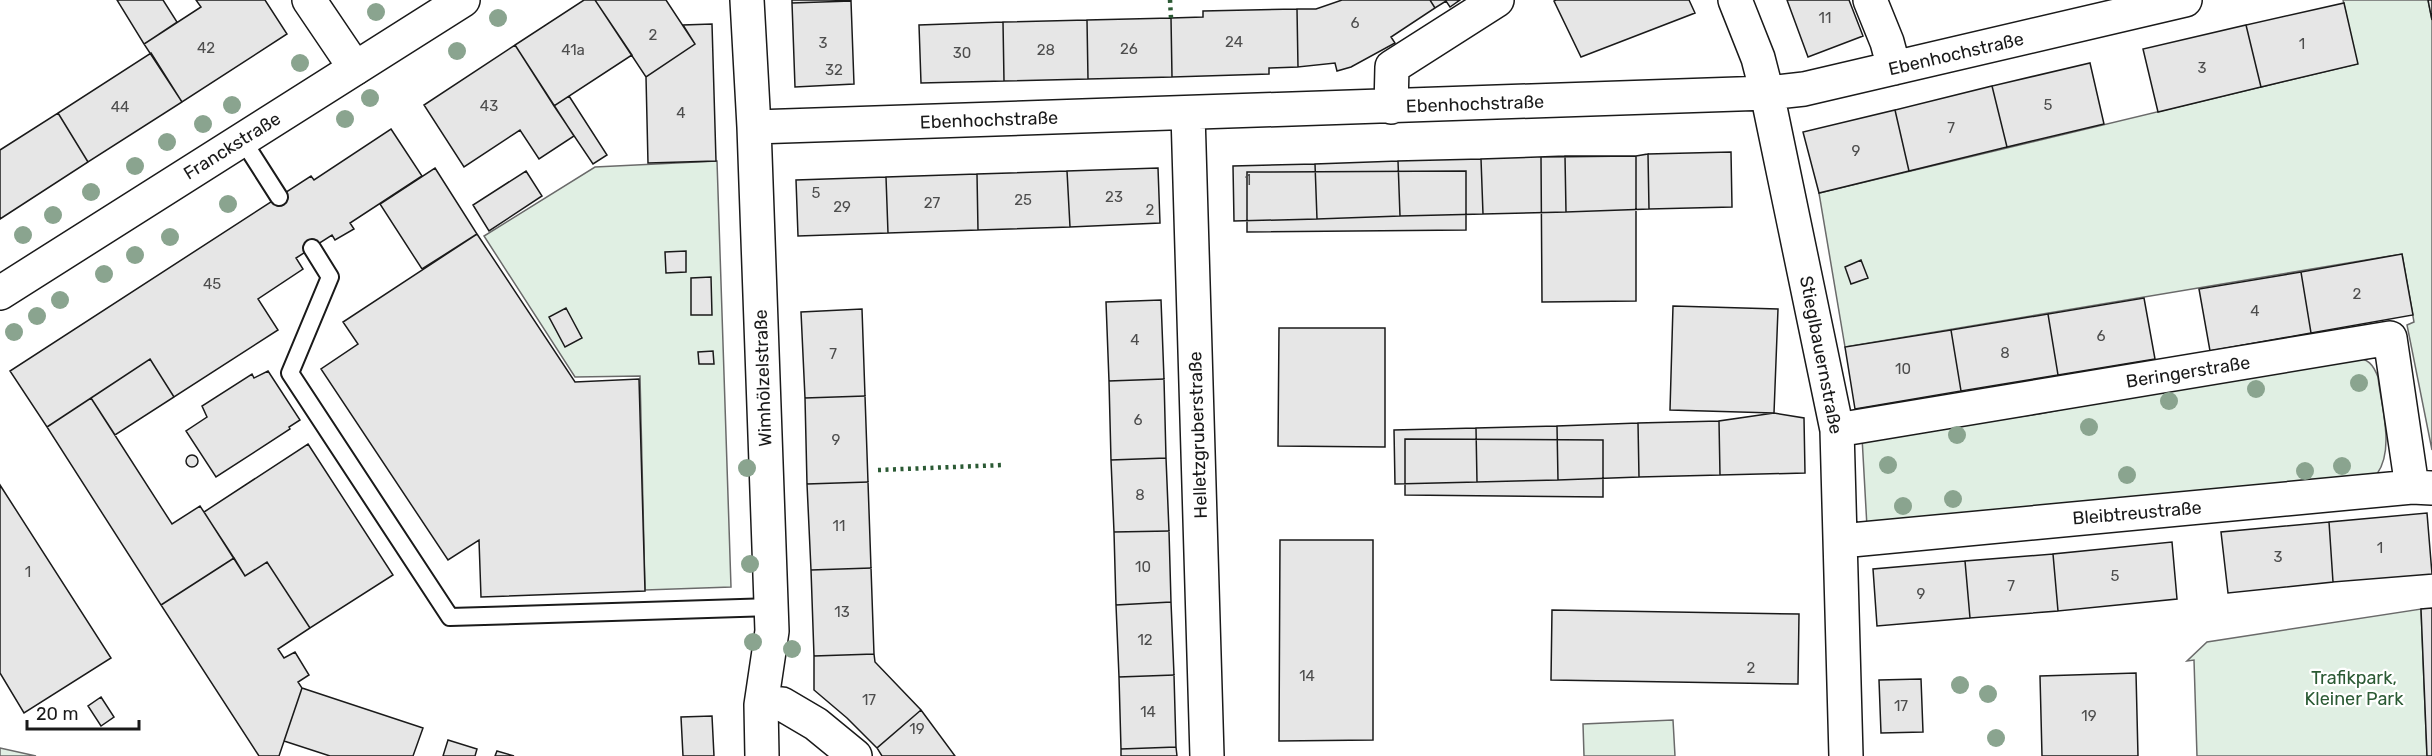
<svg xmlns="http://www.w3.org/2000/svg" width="2432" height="756" font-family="Rubik,sans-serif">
	<rect width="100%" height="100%" fill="#fff"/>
	<path fill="#e0efe3" stroke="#6a6a6a" stroke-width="1.5" d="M2343 0H2428L2432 20V450L2407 325 2414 322 2402 254 1845 347 1819 193 2357 64Z
		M717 161 731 587 645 590 640 376 575 377 484 236 595 167Z
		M2355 357C2368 359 2373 364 2378 377 2381 406 2395 449 2377 474L1867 527 1862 437 2039 414 2181 386Z
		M2421 609 2427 756H2197L2194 660 2187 661 2207 642Z
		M1673 720 1675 756H1584L1583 724Z
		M0 748 36 756H0Z"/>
	<path fill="#e6e6e6" stroke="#1a1a1a" stroke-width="1.5" d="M117 0H163L177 22 144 44Z
		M196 0H265L287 34 182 102 144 44 201 7Z
		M584 0H595L632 55 554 106 515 45Z
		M595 0H666L695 44 646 77Z
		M792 0H851V1L792 3Z
		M1342 0H1430L1435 8 1391 37 1395 43 1351 67 1337 71 1335 63 1298 67 1297 9H1316Z
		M1430 0H1460L1450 7 1446 1 1435 8Z
		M1556 0H1689L1695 13 1581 57 1554 1Z
		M1787 0H1849L1863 36 1808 57Z
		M2428 0H2432V20Z
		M851 1 854 84 795 87 792 3Z
		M2344 3 2358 64 2261 87 2246 25Z
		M1297 9 1298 67 1269 68V74L1172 77 1171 18 1203 17V11Z
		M1171 18 1172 77 1088 79 1087 20Z
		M1087 20 1088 79 1004 81 1003 22Z
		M1003 22 1004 81 921 83 919 25Z
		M712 24 716 161 648 163 646 77 695 44 683 25Z
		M2246 25 2261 87 2158 112 2143 49Z
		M515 45 574 136 539 159 520 130 464 167 424 105Z
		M151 53 182 102 88 162 58 113Z
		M2090 63 2104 124 2007 147 1992 86Z
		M1992 86 2007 147 1909 171 1895 110Z
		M569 96 607 155 593 164 554 106Z
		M1895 110 1909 171 1819 193 1803 132Z
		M58 113 88 162 0 219V150Z
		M391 129 422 176 350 223 354 229 335 240 332 235 296 258 303 269 258 299 278 330 174 397 150 359 47 427 10 371 311 176 314 180Z
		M1731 152 1732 207 1649 209 1648 154Z
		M1648 154 1649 209 1566 212 1565 156H1636Z
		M1565 156 1566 212 1483 214 1481 159Z
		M1636 156V301L1542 302 1541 157Z
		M1481 159 1483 214 1400 216 1398 161Z
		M1398 161 1400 216 1317 219 1315 164Z
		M1315 164 1317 219 1234 221 1233 166Z
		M435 168 477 234 422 269 380 204Z
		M1158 168 1160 223 1070 227 1067 171Z
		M526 171 542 196 489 231 473 205Z
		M1067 171 1070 227 978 230 977 174Z
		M1466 171V230L1247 232V172Z
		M977 174 978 230 888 233 886 177Z
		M886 177 888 233 798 236 796 180Z
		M477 234 575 382 639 379 645 591 481 597 479 540 448 560 321 369 358 344 343 322Z
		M686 251V272L666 273 665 252Z
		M2402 254 2413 315 2311 333 2301 272Z
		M1861 260 1868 278 1851 284 1845 267Z
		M2301 272 2311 333 2210 351 2199 289Z
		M711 277 712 315H691V278Z
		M2144 298 2155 359 2058 375 2048 314Z
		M1161 300 1164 379 1109 381 1106 302Z
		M1673 306 1778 309 1774 413 1670 410Z
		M566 308 582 338 565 347 549 317Z
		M862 309 865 396 805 398 801 312Z
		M2048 314 2058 375 1961 391 1951 330Z
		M1279 328H1385V447L1278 446Z
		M1951 330 1961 391 1855 409 1845 347Z
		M713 351 714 364H699L698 352Z
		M150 359 174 397 115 435 91 398Z
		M268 371 300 420 289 427 290 429 216 477 186 431 207 417 202 406 252 374 254 378Z
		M1164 379 1166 458 1111 460 1109 381Z
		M865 396 868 482 807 484 805 398Z
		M91 398 172 524 200 506 234 558 161 605 47 427Z
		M1774 413 1804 418 1805 473 1720 475 1719 421Z
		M1719 421 1720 475 1639 477 1638 423Z
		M1638 423 1639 477 1558 480 1557 426Z
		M1557 426 1558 480 1477 482 1476 428Z
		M1476 428 1477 482 1395 484 1394 430Z
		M1405 439 1603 440V497L1405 495Z
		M308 444 393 575 310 628 267 562 245 576 204 512Z
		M186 461a6 6 0 1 1 12 0a6 6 0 1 1-12 0Z
		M1166 458 1169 531 1114 532 1111 460Z
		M868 482 871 568 811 570 807 484Z
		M0 485 111 658 24 713 0 673Z
		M2427 513 2432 574 2333 582 2329 522Z
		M2329 522 2333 582 2228 593 2221 532Z
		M1169 531 1171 602 1116 605 1114 532Z
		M1280 540H1373V740L1279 741Z
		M2172 542 2177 599 2058 611 2053 554Z
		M2053 554 2058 611 1970 618 1965 561Z
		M234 558 245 576 267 562 310 628 278 649 284 658 295 652 309 675 298 682 302 688 279 756H259L161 605Z
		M1965 561 1970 618 1877 626 1873 569Z
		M871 568 874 654 814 656 811 570Z
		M1171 602 1174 675 1119 677 1116 605Z
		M2432 608V756H2427L2421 609Z
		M1552 610 1799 614 1798 684 1551 680Z
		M874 654 875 662 921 710 877 748 847 718 814 690V656Z
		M2136 673 2138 756H2042L2040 676Z
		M1174 675 1176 747 1121 749 1119 677Z
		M1921 679 1923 732 1881 733 1879 680Z
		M302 688 423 728 413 756H330L284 741Z
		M101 697 114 717 101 726 88 706Z
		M921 710 955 756H882L877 748Z
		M712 716 714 756H683L681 717Z
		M448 740 477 749 475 756H443Z
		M1176 747 1177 756H1121V749Z
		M497 751 514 756H495Z"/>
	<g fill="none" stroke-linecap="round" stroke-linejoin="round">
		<defs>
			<path id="lane" d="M242 139 279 197
				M312 248 330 277 290 373 450 617 771 607"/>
			<path id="street" d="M309 0 355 68
				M747 0 754 127 772 631 761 705 762 756
				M1735 0 1758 58 1767 93 1837 430 1846 756
				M1870 0 1887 42 1894 68
				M1391 107 1392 67 1497 0
				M1188 114 1207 756
				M754 127 1767 93 1804 89 2185 0
				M1837 430 2390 338 2412 487
				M1841 541 2412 487 2432 488
				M761 705 782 704 816 724 855 756"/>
			<path id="secondary" d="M0 293 463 0"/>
		</defs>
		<use href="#lane" stroke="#1a1a1a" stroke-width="20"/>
		<use href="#street" stroke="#1a1a1a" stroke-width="36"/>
		<use href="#secondary" stroke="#1a1a1a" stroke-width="36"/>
		<use href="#lane" stroke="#fff" stroke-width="16"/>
		<use href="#street" stroke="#fff" stroke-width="33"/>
		<use href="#secondary" stroke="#fff" stroke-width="33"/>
		<path stroke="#2b5a34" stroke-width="4.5" stroke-dasharray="3 4.5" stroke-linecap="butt" d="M1170 0 1171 18
			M878 470 1003 465"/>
	</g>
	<g fill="#8aa48f">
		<circle cx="376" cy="12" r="9"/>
		<circle cx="498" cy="18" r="9"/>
		<circle cx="457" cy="51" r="9"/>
		<circle cx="300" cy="63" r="9"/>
		<circle cx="370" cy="98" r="9"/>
		<circle cx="232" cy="105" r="9"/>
		<circle cx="345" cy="119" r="9"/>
		<circle cx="203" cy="124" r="9"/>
		<circle cx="167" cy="142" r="9"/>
		<circle cx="135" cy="166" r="9"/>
		<circle cx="91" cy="192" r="9"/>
		<circle cx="228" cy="204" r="9"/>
		<circle cx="53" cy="215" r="9"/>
		<circle cx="23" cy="235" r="9"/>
		<circle cx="170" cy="237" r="9"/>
		<circle cx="135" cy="255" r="9"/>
		<circle cx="104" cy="274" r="9"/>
		<circle cx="60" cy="300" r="9"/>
		<circle cx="37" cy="316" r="9"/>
		<circle cx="14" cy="332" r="9"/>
		<circle cx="2359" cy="383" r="9"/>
		<circle cx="2256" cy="389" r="9"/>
		<circle cx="2169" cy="401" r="9"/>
		<circle cx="2089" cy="427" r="9"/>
		<circle cx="1957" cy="435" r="9"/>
		<circle cx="1888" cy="465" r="9"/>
		<circle cx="2342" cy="466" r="9"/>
		<circle cx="747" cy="468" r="9"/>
		<circle cx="2305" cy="471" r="9"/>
		<circle cx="2127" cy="475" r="9"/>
		<circle cx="1953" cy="499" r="9"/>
		<circle cx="1903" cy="506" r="9"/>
		<circle cx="750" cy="564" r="9"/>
		<circle cx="753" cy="642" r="9"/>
		<circle cx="792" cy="649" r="9"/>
		<circle cx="1960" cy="685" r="9"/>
		<circle cx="1988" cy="694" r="9"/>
		<circle cx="1996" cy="738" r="9"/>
	</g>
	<g text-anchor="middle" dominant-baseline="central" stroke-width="4.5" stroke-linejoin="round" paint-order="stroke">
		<g font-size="15" fill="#4d4d4d">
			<text x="1825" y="18">11</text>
			<text x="1355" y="23">6</text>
			<text x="653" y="35">2</text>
			<text x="1234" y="42">24</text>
			<text x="823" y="43">3</text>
			<text x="2302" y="44">1</text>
			<text x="206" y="48">42</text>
			<text x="1129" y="49">26</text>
			<text x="573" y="50">41a</text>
			<text x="1046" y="50">28</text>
			<text x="962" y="53">30</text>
			<text x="2202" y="68">3</text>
			<text x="834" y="70">32</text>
			<text x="2048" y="105">5</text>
			<text x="489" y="106">43</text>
			<text x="120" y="107">44</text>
			<text x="681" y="113">4</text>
			<text x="1951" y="128">7</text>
			<text x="1856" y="151">9</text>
			<text x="1248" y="180">1</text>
			<text x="816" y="193">5</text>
			<text x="1114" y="197">23</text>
			<text x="1023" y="200">25</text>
			<text x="932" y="203">27</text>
			<text x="842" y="207">29</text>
			<text x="1150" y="210">2</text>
			<text x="212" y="284">45</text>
			<text x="2357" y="294">2</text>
			<text x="2255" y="311">4</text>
			<text x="2101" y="336">6</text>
			<text x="1135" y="340">4</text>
			<text x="2005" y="353">8</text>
			<text x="833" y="354">7</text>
			<text x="1903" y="369">10</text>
			<text x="1138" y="420">6</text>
			<text x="836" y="440">9</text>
			<text x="1140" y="495">8</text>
			<text x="839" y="526">11</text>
			<text x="2380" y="548">1</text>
			<text x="2278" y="557">3</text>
			<text x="1143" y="567">10</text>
			<text x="28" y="572">1</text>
			<text x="2115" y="576">5</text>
			<text x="2011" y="586">7</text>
			<text x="1921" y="594">9</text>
			<text x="842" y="612">13</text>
			<text x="1145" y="640">12</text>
			<text x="1751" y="668">2</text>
			<text x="1307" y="676">14</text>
			<text x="869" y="700">17</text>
			<text x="1901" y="706">17</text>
			<text x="1148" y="712">14</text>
			<text x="2089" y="716">19</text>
			<text x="917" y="729">19</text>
		</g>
		<g font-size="18" fill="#1a1a1a" stroke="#fff">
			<text transform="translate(1956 54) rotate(-13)">Ebenhochstraße</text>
			<text transform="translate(1475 104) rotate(-2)">Ebenhochstraße</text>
			<text transform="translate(989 120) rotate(-2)">Ebenhochstraße</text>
			<text transform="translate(232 146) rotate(-32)">Franckstraße</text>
			<text transform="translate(1821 355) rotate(79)">Stieglbauernstraße</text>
			<text transform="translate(2188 372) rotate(-9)">Beringerstraße</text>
			<text transform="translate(763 378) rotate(-92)">Wimhölzelstraße</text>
			<text transform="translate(1198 435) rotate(-92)">Helletzgruberstraße</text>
			<text transform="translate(2137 513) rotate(-5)">Bleibtreustraße</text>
		</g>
		<g font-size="18" fill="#2b5a34" stroke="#fff">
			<text x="2354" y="678">Trafikpark,<tspan x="2354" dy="21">Kleiner Park</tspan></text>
		</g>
	</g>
	<path d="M27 720v9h112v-9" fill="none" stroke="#1a1a1a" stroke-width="3"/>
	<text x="36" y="720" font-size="18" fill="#1a1a1a" stroke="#ffffff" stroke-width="4.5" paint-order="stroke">20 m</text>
</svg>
